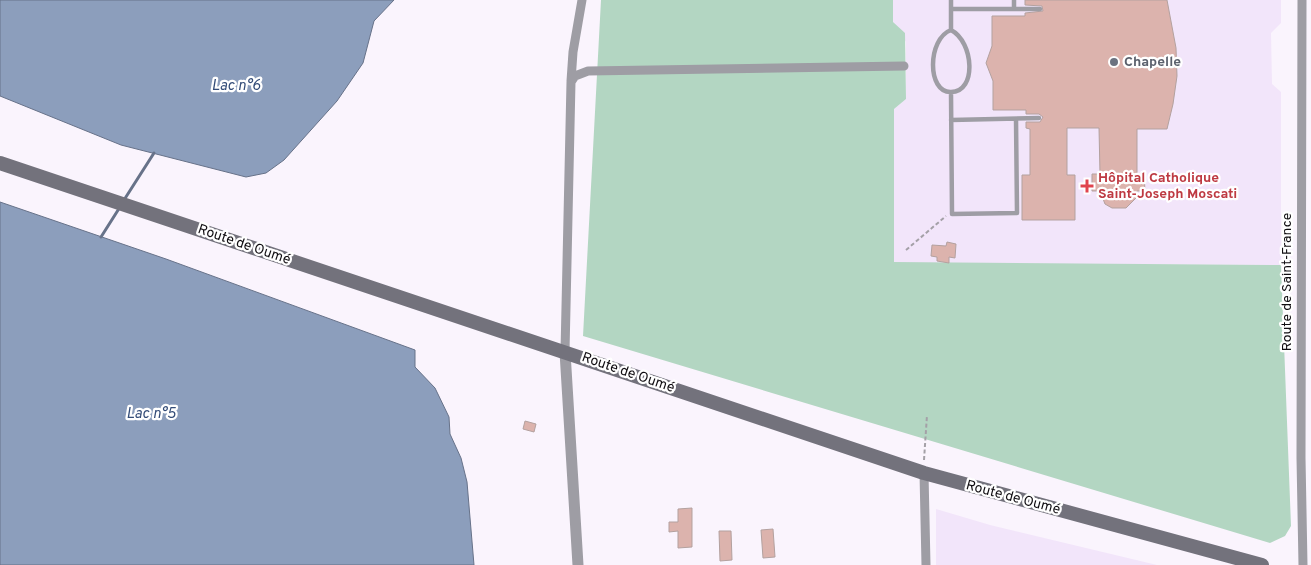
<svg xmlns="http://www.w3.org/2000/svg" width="1311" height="565" font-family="Overpass,sans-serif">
	<rect width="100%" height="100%" fill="#faf4fd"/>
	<path fill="#f2e5fa" d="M893 0H1281V23L1271 33 1272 84 1281 92V265L894 263V109L906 99V42L893 22Z
		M936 509 990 525 1157 565H936Z"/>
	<path fill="#b3d6c2" d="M601 0H893V22L905 33 906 99 894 109V262L1281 265 1291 526 1285 536 1270 543 583 336Z"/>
	<path fill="#8c9ebc" stroke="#677289" d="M0 0H394L374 21 363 63 337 101 284 160 266 173 246 177 121 145 0 96Z
		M0 202 166 259 415 350V367L435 388 449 417 450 434 461 458 467 482 474 565H0Z"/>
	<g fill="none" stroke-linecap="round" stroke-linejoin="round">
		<path stroke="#677289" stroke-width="3" d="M124 200 154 153
			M101 237 120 207"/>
	</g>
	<path fill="#dcb3ad" stroke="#b3a19f" d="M1025 0H1167L1176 48 1177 76 1173 104 1167 129H1137V174H1144L1145 191H1137L1136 198 1126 208H1112L1105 204 1100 191H1092V174H1100L1099 128H1067V175H1075V220H1022V175H1030V129L1026 128V122H1040L1043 117 1039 114H1026V110H993V81L986 63 992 46V16H1025V13L1043 11 1042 6 1025 5Z
		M947 242 956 244 955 258 949 257V263L937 261V257L931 256 932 245 946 246Z
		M525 421 536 424 534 432 523 429Z
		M692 508V547L678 548V531L669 532V522H678V509Z
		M773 529 775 557 763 558 761 530Z
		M719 531H731L732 560 720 561Z"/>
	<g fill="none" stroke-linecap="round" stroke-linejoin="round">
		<path stroke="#a4a0a7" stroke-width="2" stroke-dasharray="4 2.5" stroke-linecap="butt" d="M906 250 946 216
			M924 460 927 415"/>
		<path stroke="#9e9da4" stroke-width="4.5" d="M951 9H1040
			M1014 9V0
			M951 30C974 42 977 92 951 92 927 93 927 39 951 30Z
			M951 30V0
			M951 93 952 214 1017 213 1016 119
			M951 120 1039 118"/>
		<path stroke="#9e9da4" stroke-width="9" d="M1302 0 1301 458 1303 565
			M571 81 573 52 582 0
			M565 352 571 82 575 76 588 71 904 66
			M924 473 926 565"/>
		<path stroke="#9e9da4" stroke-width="11" d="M565 352 578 565"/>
		<path stroke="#73727c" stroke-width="14" d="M0 163 924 473 1262 565"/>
	</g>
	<circle fill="#6b7280" stroke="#fff" stroke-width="2" cx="1114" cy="62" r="5"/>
	<path fill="#e0444e" stroke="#fff" stroke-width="2" d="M1084.5 178.5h5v5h5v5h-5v5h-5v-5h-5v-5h5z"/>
	<g text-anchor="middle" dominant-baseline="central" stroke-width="4.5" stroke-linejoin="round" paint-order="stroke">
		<g font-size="14" font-weight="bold" fill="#5b616d" stroke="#fff" text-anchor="start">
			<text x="1124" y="62">Chapelle</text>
		</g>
		<g font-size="14" font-weight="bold" fill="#be3a42" stroke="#fff" text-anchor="start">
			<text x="1098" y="178">Hôpital Catholique<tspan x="1098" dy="16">Saint-Joseph Moscati</tspan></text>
		</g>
		<g font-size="14" fill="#100d11" stroke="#fff">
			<text transform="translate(244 245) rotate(19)">Route de Oumé</text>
			<text transform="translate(1287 282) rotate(-90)">Route de Saint-France</text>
			<text transform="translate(628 373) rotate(19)">Route de Oumé</text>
			<text transform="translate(1013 498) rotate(15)">Route de Oumé</text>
		</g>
		<g font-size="15" font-style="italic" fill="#334c78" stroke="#fff">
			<text x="236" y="86">Lac n°6</text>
			<text x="151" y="414">Lac n°5</text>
		</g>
	</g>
</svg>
